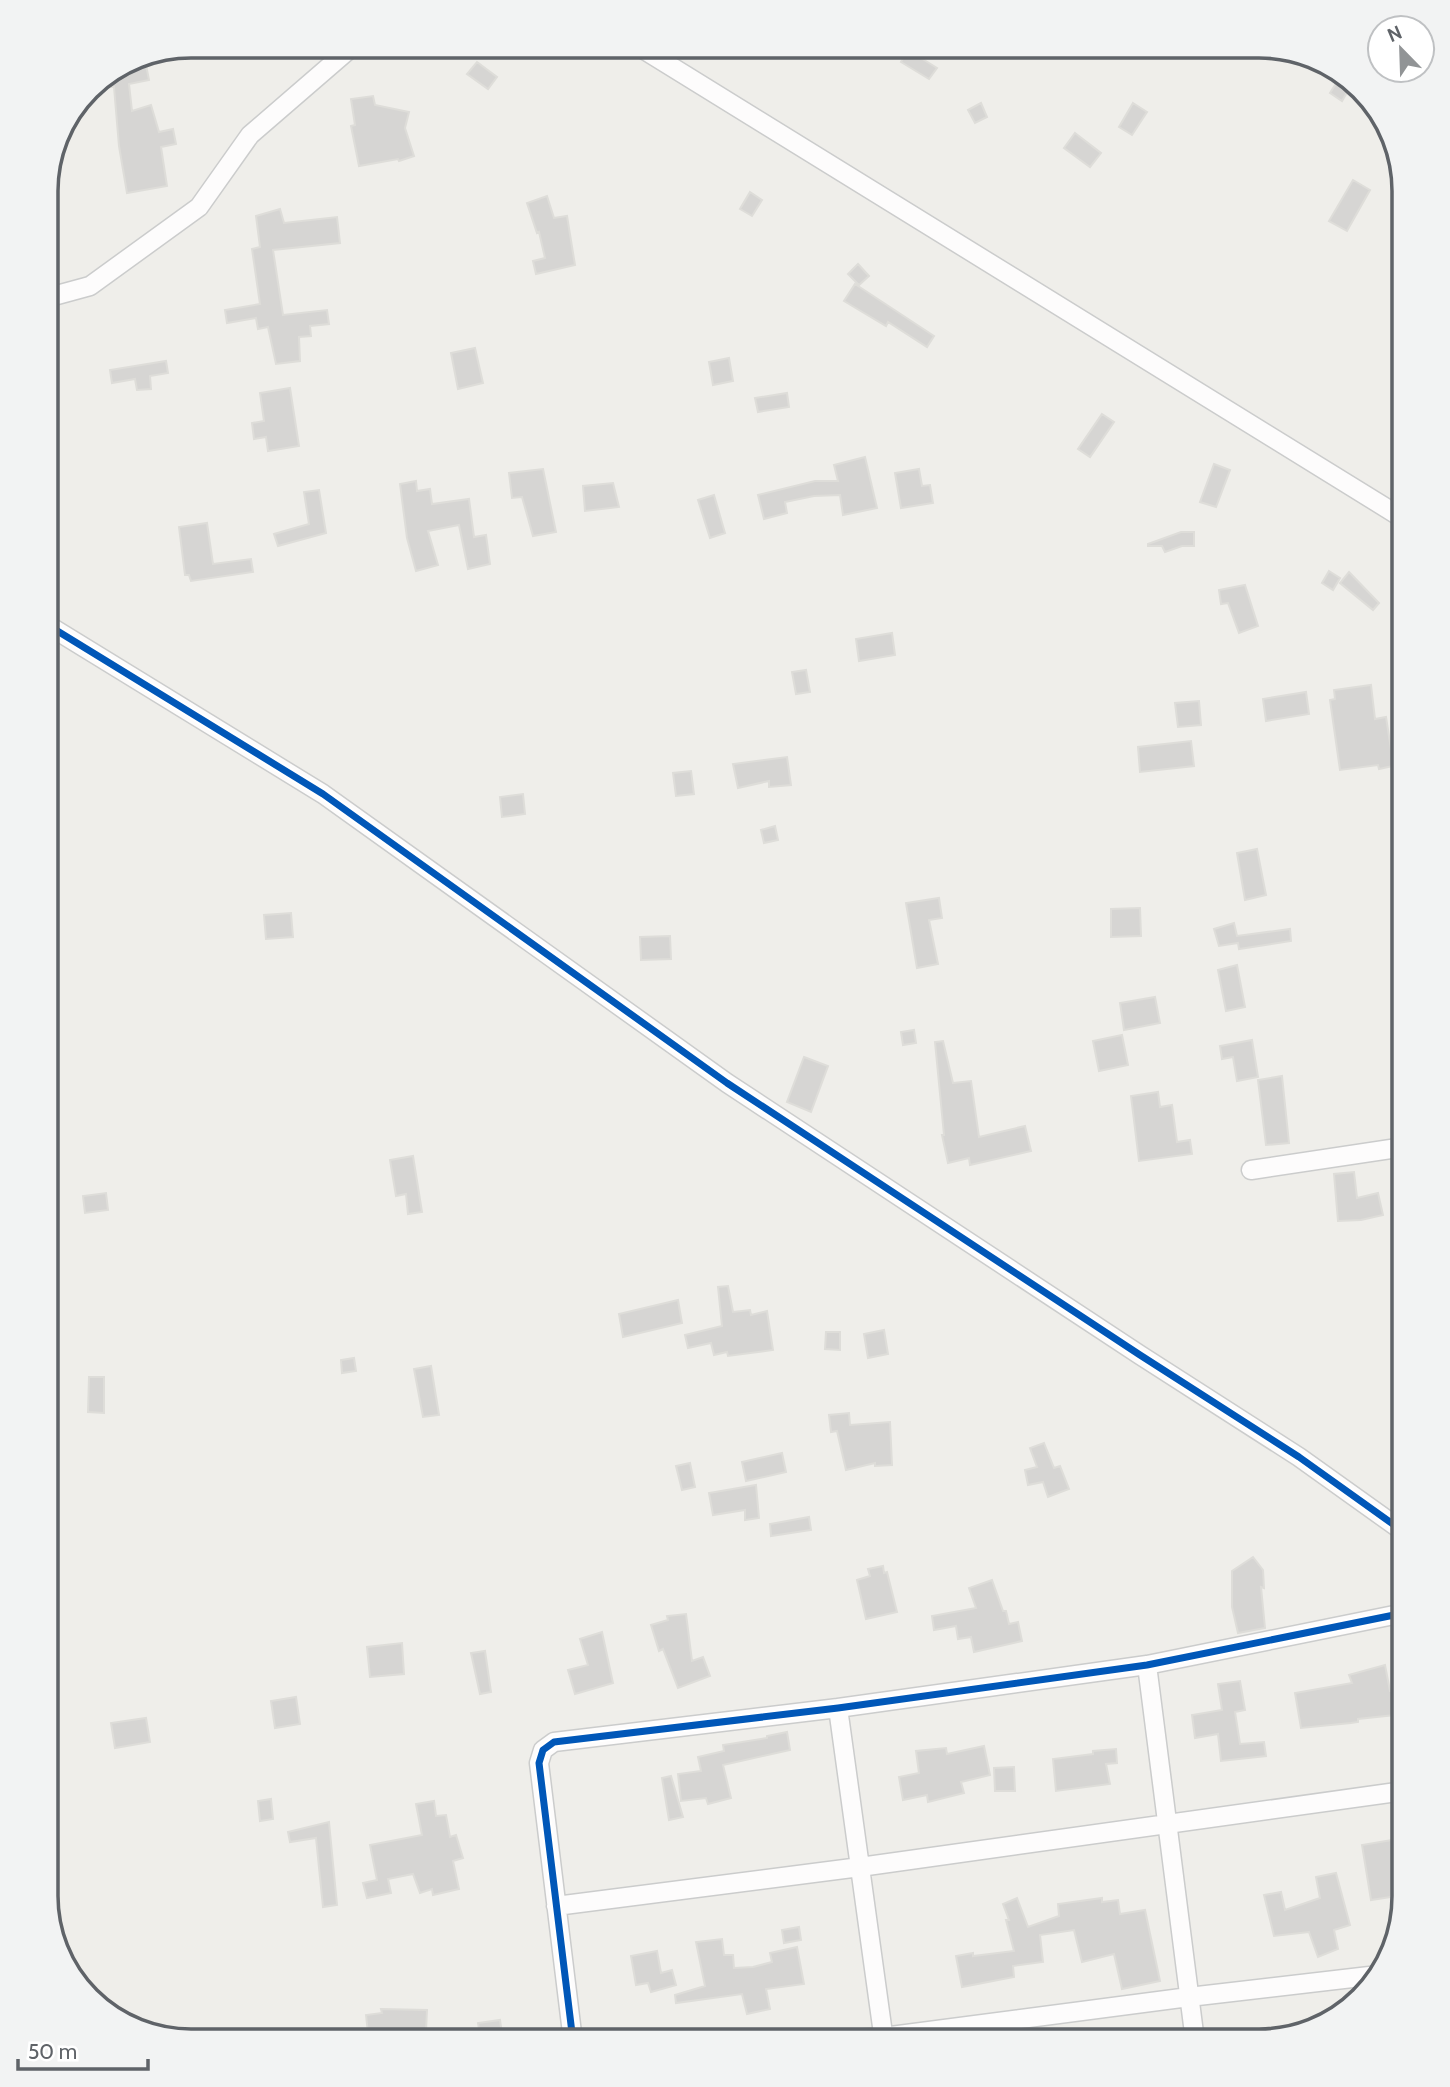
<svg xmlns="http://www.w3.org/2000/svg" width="1450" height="2087" font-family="Cabin,sans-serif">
	<rect width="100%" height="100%" fill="#efeeea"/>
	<path fill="#d6d5d3" stroke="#deddd9" stroke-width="2" d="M908 50 937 68 929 79 901 62Z
		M131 59 133 68 146 65 149 80 129 84 132 111 151 105 159 132 173 129 176 144 161 147 167 186 127 193 119 146 114 87H112L109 73Z
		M477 62 497 77 488 89 467 74Z
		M1340 77 1352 84 1342 101 1330 93Z
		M373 96 375 105 409 112 405 128 414 156 399 161 398 159 359 166 351 126 355 125 351 99Z
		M981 103 987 117 975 123 968 110Z
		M1133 103 1147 112 1132 135 1119 127Z
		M1075 133 1101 153 1090 167 1064 148Z
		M1353 180 1370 190 1347 231 1329 221Z
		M750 192 762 200 752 216 740 209Z
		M547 196 554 218 567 216 575 265 536 274 533 261 545 258 539 232 537 233 527 203Z
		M280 209 284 223 337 217 340 243 273 250 283 315 327 310 329 324 310 326 311 336 299 337 300 361 276 364 268 327 258 329 256 318 227 323 225 310 260 304 252 249 260 247 256 216Z
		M858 264 869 276 859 285 848 274Z
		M855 284 934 336 927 347 888 322 886 326 844 301Z
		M475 348 483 383 458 389 451 353Z
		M729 358 733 381 713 385 709 362Z
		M166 361 168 373 150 376 151 389 137 390 135 379 112 383 110 370Z
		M290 388 299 446 268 451 266 437 254 439 252 423 264 421 260 393Z
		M787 393 789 407 758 412 755 398Z
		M1102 414 1114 422 1090 457 1078 449Z
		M865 457 877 508 843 515 840 495 814 496 785 502 787 513 764 519 758 495 815 481H838L834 465Z
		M1214 464 1230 470 1216 507 1200 502Z
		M543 469 556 532 533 536 522 497 512 498 509 473Z
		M919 469 922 486 930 485 933 503 901 508 895 473Z
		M416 481 417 491 430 489 432 504 469 499 474 537 486 535 490 564 468 569 459 525 428 531 438 565 416 571 407 538 400 484Z
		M613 483 619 507 585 511 583 486Z
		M319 490 326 533 278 546 274 534 309 524 304 492Z
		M714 495 725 533 710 538 698 500Z
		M207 523 213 564 251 559 253 572 191 581 189 575H185L179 527Z
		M1181 532H1194V546H1182L1165 552 1162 546H1148V544Z
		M1329 571 1340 578 1333 590 1322 583Z
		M1349 572 1379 603 1373 610 1340 583Z
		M1245 585 1258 626 1239 633 1228 603 1221 604 1219 590Z
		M892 633 895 655 859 661 856 639Z
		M806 670 810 692 796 694 792 672Z
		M1371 685 1375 719 1386 717 1391 749 1399 747 1402 764 1379 769 1378 765 1340 770 1330 700 1335 699 1334 690Z
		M1306 692 1309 714 1266 721 1263 699Z
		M1199 701 1201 725 1178 727 1175 703Z
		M1191 741 1194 766 1140 772 1138 747Z
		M787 757 791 785 769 787V781L738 788 733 764Z
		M691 771 694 794 676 796 673 773Z
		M523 794 525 814 502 817 500 797Z
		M775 826 778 840 764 843 761 830Z
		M1257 849 1266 895 1245 900 1237 853Z
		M939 898 942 918 929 920 938 964 917 968 906 903Z
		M1140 908 1141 936 1111 937V909Z
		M291 913 293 937 266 939 264 915Z
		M1234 923 1237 936 1290 929 1291 941 1239 949 1238 943 1219 946 1214 929Z
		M670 936 671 959 641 960 640 937Z
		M1237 965 1245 1007 1226 1011 1218 970Z
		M1155 997 1160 1023 1124 1030 1120 1003Z
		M914 1030 916 1043 903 1045 901 1032Z
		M1122 1035 1128 1065 1099 1071 1093 1041Z
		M1252 1040 1258 1077 1237 1081 1233 1057 1222 1059 1220 1046Z
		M943 1041 953 1083 971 1081 979 1137 1025 1126 1031 1151 970 1165 969 1158 948 1163 942 1135H944L935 1042Z
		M804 1057 828 1066 811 1112 787 1102Z
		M1282 1076 1289 1143 1266 1145 1258 1080Z
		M1158 1092 1160 1107 1172 1105 1177 1142 1190 1140 1192 1154 1139 1161 1131 1096Z
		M413 1156 422 1212 408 1214 406 1194 396 1196 390 1160Z
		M1354 1172 1357 1198 1378 1193 1383 1215 1361 1220 1338 1221 1334 1174Z
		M106 1193 108 1210 85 1213 83 1196Z
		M728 1286 733 1312 750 1310 751 1315 767 1311 773 1350 728 1356 727 1352 714 1355 711 1343 688 1348 685 1335 722 1326 718 1287Z
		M678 1300 682 1323 623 1337 619 1314Z
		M884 1330 888 1354 868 1358 864 1334Z
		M826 1332H840V1350L825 1349Z
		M354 1358 356 1371 342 1373 341 1360Z
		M431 1366 439 1415 423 1417 414 1369Z
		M89 1377H104V1413L88 1412Z
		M849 1413 850 1425 890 1422 892 1465 875 1466V1463L846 1470 837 1431 831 1432 829 1415Z
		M1044 1443 1054 1468 1060 1466 1069 1489 1048 1497 1043 1482 1028 1485 1025 1470 1037 1467 1030 1448Z
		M782 1453 786 1472 746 1481 742 1462Z
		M690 1463 695 1487 682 1490 676 1466Z
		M756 1485 759 1518 745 1520V1510L713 1515 709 1493Z
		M809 1517 811 1530 771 1536 770 1524Z
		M1253 1557 1263 1570 1264 1588 1261 1587 1265 1628 1238 1633 1232 1607V1571Z
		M883 1566 884 1573 887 1572 897 1612 866 1619 857 1580 870 1576 868 1569Z
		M992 1580 1003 1611H1006L1009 1624 1018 1622 1022 1641 974 1652 971 1637 958 1639 956 1626 934 1630 932 1616 976 1608 969 1588Z
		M686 1614 692 1661 703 1657 710 1676 678 1688 663 1649 659 1651 651 1625 668 1620 667 1616Z
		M602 1632 613 1683 575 1694 568 1670 588 1665 580 1639Z
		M402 1643 404 1674 370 1677 367 1647Z
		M485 1651 491 1692 480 1694 471 1653Z
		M1385 1665 1390 1691 1404 1690V1714L1358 1719V1722L1351 1723 1301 1728 1295 1693 1352 1683 1349 1675Z
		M1240 1681 1245 1710 1235 1712 1240 1744 1264 1742 1266 1756 1221 1761 1218 1734 1195 1738 1192 1715 1222 1710 1218 1684Z
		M296 1697 300 1724 275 1728 271 1701Z
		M146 1718 150 1742 115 1748 111 1723Z
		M787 1732 790 1750 723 1765 731 1798 708 1804 706 1798 681 1801 678 1774 701 1771 698 1757 724 1751 723 1745 767 1738V1736Z
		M984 1746 990 1775 961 1782 964 1793 928 1802 927 1795 903 1800 899 1777 919 1773 916 1751 946 1748 947 1754Z
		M1116 1749 1117 1763 1106 1764 1110 1784 1056 1791 1053 1759 1093 1754V1751Z
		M1014 1767 1015 1791H995L994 1768Z
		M671 1776 683 1817 669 1820 662 1778Z
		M271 1799 273 1819 260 1821 258 1801Z
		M434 1801 436 1816 446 1815 450 1837 456 1835 463 1858 453 1861 459 1889 433 1895 432 1889 420 1893 413 1874 388 1879 391 1893 367 1898 363 1883 377 1880 370 1845 422 1835 416 1804Z
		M329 1822 337 1905 323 1907 316 1838 290 1842 288 1832Z
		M1404 1838V1895L1371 1900 1362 1845Z
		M1336 1873 1350 1925 1334 1930 1338 1949 1318 1957 1309 1932 1274 1936 1264 1895 1281 1892 1285 1910 1320 1898 1316 1877Z
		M1017 1898 1028 1927 1059 1916 1058 1904 1102 1898V1902L1118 1900 1120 1914 1145 1910 1160 1981 1122 1989 1114 1954 1082 1962 1074 1930 1040 1935 1043 1962 1013 1966 1014 1977 962 1987 956 1956 973 1953V1956L1014 1951 1006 1920H1009L1003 1904Z
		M799 1927 801 1940 784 1943 782 1930Z
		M722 1939 724 1955H733L734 1968 753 1967 772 1962 770 1953 797 1947 804 1984 766 1989 770 2009 747 2014 742 1994 676 2003 675 1995 705 1986 696 1942Z
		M657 1951 661 1973 672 1970 676 1985 651 1992 648 1983 636 1985 631 1956Z
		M381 2009 427 2010 426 2031 400 2041H369L366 2015 382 2013Z
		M500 2020 503 2041H481L478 2023Z"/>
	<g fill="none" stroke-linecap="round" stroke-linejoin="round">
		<defs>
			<path id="minor" d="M638 46 1404 519
				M46 298 90 286 199 207 250 135 353 46
				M46 624 323 794 727 1083 1140 1355 1299 1457 1404 1532
				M1251 1170 1404 1147
				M1147 1665 1195 2041
				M838 1708 884 2041
				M556 1906 860 1867 1404 1791
				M573 2041 539 1763 543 1750 554 1742 838 1708 1147 1665 1404 1613
				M830 2041 883 2037 1189 1997 1378 1975"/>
		</defs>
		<use href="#minor" stroke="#cbcccc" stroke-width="21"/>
		<use href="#minor" stroke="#fdfcfc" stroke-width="18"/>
		<defs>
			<path id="cycleway" d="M46 624 323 794 727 1083 1140 1355 1299 1457 1404 1532
				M573 2041 539 1763 543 1750 554 1742 838 1708 1147 1665 1404 1613"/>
		</defs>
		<use href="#cycleway" stroke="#fff" stroke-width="11"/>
		<use href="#cycleway" stroke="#0057b8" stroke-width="7"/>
	</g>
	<path d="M0 0H1450V2087H0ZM191 58H1259A133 133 0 0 1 1392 191V1896A133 133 0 0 1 1259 2029H191A133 133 0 0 1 58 1896V191A133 133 0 0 1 191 58Z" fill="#f2f3f3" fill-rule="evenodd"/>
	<path fill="none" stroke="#5f6368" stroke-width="3.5" d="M191 58H1259A133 133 0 0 1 1392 191V1896A133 133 0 0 1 1259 2029H191A133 133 0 0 1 58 1896V191A133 133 0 0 1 191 58Z"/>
	<g transform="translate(1401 49) rotate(337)"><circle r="33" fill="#ffffff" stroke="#bfc1c3" stroke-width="2"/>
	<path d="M0-5L12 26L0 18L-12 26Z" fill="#919496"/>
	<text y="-10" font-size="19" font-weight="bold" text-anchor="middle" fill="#5f6368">N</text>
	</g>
	<path d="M18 2059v10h130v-10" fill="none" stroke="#5f6368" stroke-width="3.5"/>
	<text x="28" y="2059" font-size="21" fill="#5f6368" stroke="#ffffff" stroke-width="5" paint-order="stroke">50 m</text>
</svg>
